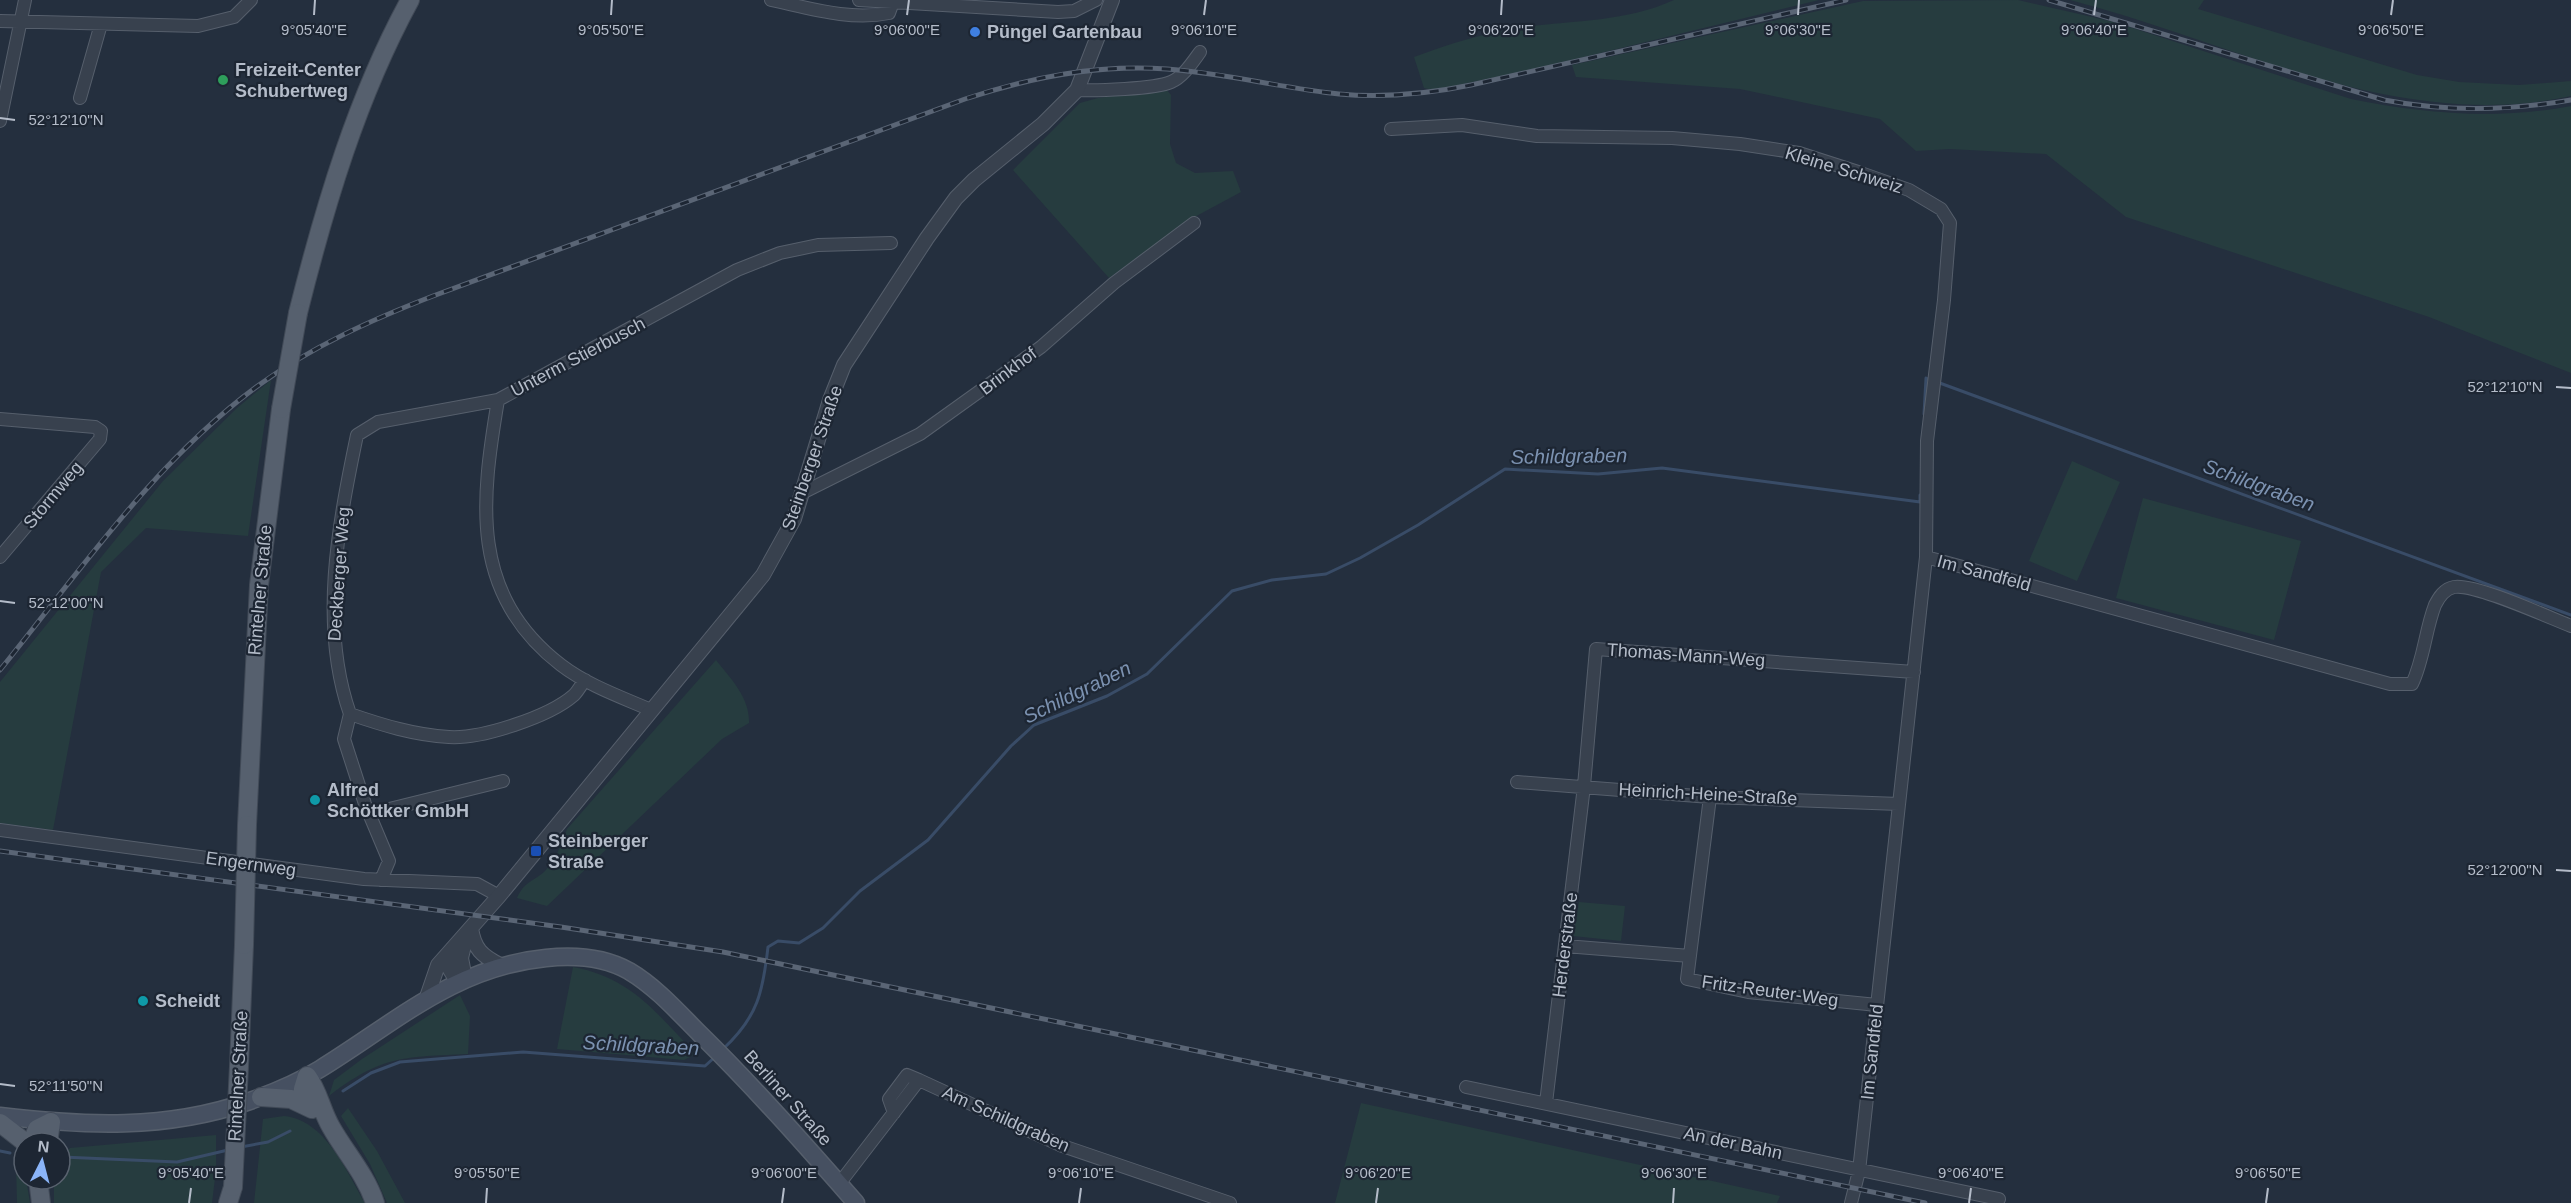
<svg xmlns="http://www.w3.org/2000/svg" width="2571" height="1203" font-family="Helvetica,sans-serif">
	<rect width="100%" height="100%" fill="#242f3e"/>
	<path fill="#263c3f" d="M1674 0H1819L1518 73 1433 90 1424 88 1414 57C1449 44 1487 32 1525 27 1576 20 1626 22 1674 0Z
		M2018 0 2114 22 2351 99C2425 114 2497 120 2571 106V373L2429 317 2126 217 2046 154 1950 149 1916 151 1880 119 1773 96 1740 89 1576 77 1572 65 1863 1Z
		M2070 0H2204L2198 9 2417 75 2459 82 2519 85 2571 81V96C2397 134 2234 42 2070 0Z
		M1166 89 1171 95 1170 144 1176 163 1195 173 1233 171 1241 192 1189 220 1109 278 1013 170 1080 103 1098 98Z
		M271 380 248 536 146 528 101 572 53 830 0 823V682L163 481 237 408Z
		M2072 461 2120 482 2077 581 2029 561Z
		M2143 498 2301 541 2274 640 2116 598Z
		M716 660C731 679 750 698 749 723L722 739 547 906 517 898C525 881 531 883 544 872 556 861 561 844 567 829Z
		M1579 902 1625 906 1621 941 1573 936Z
		M573 967C632 978 656 1013 696 1054L684 1060 557 1049Z
		M460 995 470 1016 468 1054C405 1057 382 1055 329 1096L334 1080 362 1059Z
		M1361 1103 1780 1196 1777 1203H1335Z
		M348 1108 377 1151 405 1203H387L370 1164 341 1116Z
		M284 1116C325 1120 346 1170 365 1203H254L263 1119Z
		M216 1135V1170L212 1203H54V1179H60V1159L70 1148Z
		M16 1165 24 1166 30 1203H17Z"/>
	<g fill="none" stroke-linecap="round" stroke-linejoin="round">
		<path stroke="#394c67" stroke-width="3" d="M1937 382 2571 615
			M1924 414 1926 378 1930 380
			M723 1049C758 1017 763 991 768 947L778 941 799 943 823 928 860 891 928 840 1011 746 1034 725 1107 696 1147 674 1232 591 1272 580 1326 574 1360 558 1418 525 1505 469 1598 474 1662 468 1920 502V495
			M343 1091 371 1073 400 1062 523 1052 705 1066 716 1056
			M241 1147 268 1142 290 1131
			M0 1151 10 1153
			M62 1157 177 1162 228 1150"/>
		<defs>
			<path id="minor" d="M771 0C809 8 850 21 889 13L893 2
				M859 0 1058 12 1074 11 1096 0
				M0 21 198 26 234 17 251 0
				M1077 90C1095 91 1155 89 1171 82 1183 77 1192 63 1200 52
				M80 98 101 24
				M0 121 25 0
				M1391 129 1462 125 1537 136 1672 138 1740 144 1799 153 1858 172 1909 190 1941 209 1950 223 1944 300 1927 441 1926 557
				M498 400 378 422 357 435C338 526 319 625 350 714 382 725 414 735 449 737 481 739 549 717 574 695 578 691 581 685 585 680
				M0 419 95 427 101 431 100 439 0 557
				M804 492 920 434 1041 347 1114 283 1194 223
				M651 710C621 697 587 685 561 665 469 594 481 501 498 400L737 270 780 253 818 245 891 243
				M350 714 344 739 365 804 389 861 381 880
				M1517 782 1710 797 1899 804
				M1710 797 1687 979 1748 992 1877 1005
				M369 814 503 781
				M0 830 364 879 477 884 499 896
				M1565 946 1690 956
				M1466 1087 1999 1199
				M1546 1103 1584 786 1596 649 1914 672
				M894 1113 889 1099 907 1075 919 1080
				M839 1184 919 1080 1060 1145 1230 1203
				M1851 1203 1859 1171 1926 557 2390 684H2412C2424 659 2425 631 2435 605 2439 597 2444 589 2454 587 2474 583 2548 617 2571 626"/>
			<path id="tertiary" d="M471 928C474 949 482 956 500 965
				M450 952 449 968 458 983
				M465 979 461 958 466 937
				M427 997 438 965 499 896 763 575 794 519 830 400 844 365 927 238 956 198 974 180 1043 124 1077 90 1112 0"/>
			<path id="secondary" d="M0 1116C84 1126 166 1130 247 1102 273 1093 297 1083 320 1069 395 1023 454 967 546 958 574 955 604 957 629 971 656 987 678 1012 700 1034 755 1088 805 1145 856 1203"/>
			<path id="primary" d="M298 313C325 205 357 97 410 0
				M247 825 259 585 281 409
				M239 1066 244 945
				M261 1097 291 1099 312 1109
				M309 1106 303 1089 307 1076C319 1092 321 1110 331 1127 345 1152 366 1175 375 1203
				M0 1123 26 1143
				M32 1143 37 1129 51 1122 48 1143
				M38 1179 41 1203
				M228 1203 233 1187"/>
		</defs>
		<use href="#minor" stroke="#565f6c" stroke-width="14"/>
		<use href="#tertiary" stroke="#565f6c" stroke-width="16"/>
		<use href="#secondary" stroke="#565f6c" stroke-width="19"/>
		<use href="#primary" stroke="#414a57" stroke-width="20"/>
		<use href="#minor" stroke="#38414e" stroke-width="12"/>
		<use href="#tertiary" stroke="#38414e" stroke-width="14"/>
		<use href="#secondary" stroke="#465061" stroke-width="16"/>
		<use href="#primary" stroke="#56606e" stroke-width="18"/>
		<defs>
			<path id="rail" d="M2049 0 2384 100C2447 112 2508 111 2571 100
				M0 670C80 571 155 461 259 385 313 346 371 320 433 296L965 99C1031 77 1097 64 1167 69 1225 73 1281 88 1339 94 1383 98 1427 94 1471 85L1846 0
				M0 851 561 927 723 952 1925 1203"/>
		</defs>
		<use href="#rail" stroke="#5a6575" stroke-width="5"/>
		<use href="#rail" stroke="#1d2633" stroke-width="3" stroke-dasharray="9" stroke-linecap="butt"/>
		<defs>
			<path id="primary-bridge" d="M281 409 298 313
				M244 945 247 825
				M233 1187 239 1066"/>
		</defs>
		<use href="#primary-bridge" stroke="#414a57" stroke-width="20" stroke-linecap="butt"/>
		<use href="#primary-bridge" stroke="#56606e" stroke-width="18"/>
	</g>
	<path fill="none" stroke="#b4bcc9" stroke-width="2" d="M314 15 315 0M611 15 612 0M907 15 909 0M1204 15 1206 0M1501 15 1502 0M1798 15 1799 0M2094 15 2096 0M2391 15 2393 0M0 118 15 120M2556 387 2571 388M0 601 15 603M2556 870 2571 871M0 1084 15 1086M189 1203 191 1188M486 1203 487 1188M782 1203 784 1188M1079 1203 1081 1188M1376 1203 1378 1188M1673 1203 1674 1188M1969 1203 1971 1188M2266 1203 2268 1188"/>
	<circle fill="#3f7fe0" stroke="#1d2633" stroke-width="2" cx="975" cy="32" r="6"/>
	<circle fill="#2e9e5b" stroke="#1d2633" stroke-width="2" cx="223" cy="80" r="6"/>
	<g fill="#0f9aa8" stroke="#1d2633" stroke-width="2">
		<circle cx="315" cy="800" r="6"/>
		<circle cx="143" cy="1001" r="6"/>
	</g>
	<rect fill="#1a4fb4" stroke="#1d2633" stroke-width="2" x="530" y="845" width="12" height="12" rx="3"/>
	<g text-anchor="middle" dominant-baseline="central" stroke-width="4.5" stroke-linejoin="round" paint-order="stroke">
		<g font-size="18" font-weight="bold" fill="#b4bcc9" stroke="#1d2633" text-anchor="start">
			<text x="987" y="32">Püngel Gartenbau</text>
			<text x="235" y="70">Freizeit-Center<tspan x="235" dy="21">Schubertweg</tspan></text>
			<text x="327" y="790">Alfred<tspan x="327" dy="21">Schöttker GmbH</tspan></text>
			<text x="548" y="841">Steinberger<tspan x="548" dy="21">Straße</tspan></text>
			<text x="155" y="1001">Scheidt</text>
		</g>
		<g font-size="18" fill="#b4bcc9" stroke="#1d2633">
			<text transform="translate(1844 170) rotate(17)">Kleine Schweiz</text>
			<text transform="translate(578 357) rotate(-28)">Unterm Stierbusch</text>
			<text transform="translate(1008 371) rotate(-37)">Brinkhof</text>
			<text transform="translate(812 458) rotate(-71)">Steinberger Straße</text>
			<text transform="translate(53 495) rotate(-50)">Stormweg</text>
			<text transform="translate(1984 573) rotate(15)">Im Sandfeld</text>
			<text transform="translate(339 574) rotate(-86)">Deckberger Weg</text>
			<text transform="translate(260 590) rotate(-85)">Rintelner Straße</text>
			<text transform="translate(1686 655) rotate(4)">Thomas-Mann-Weg</text>
			<text transform="translate(1708 794) rotate(3)">Heinrich-Heine-Straße</text>
			<text transform="translate(251 864) rotate(8)">Engernweg</text>
			<text transform="translate(1565 945) rotate(-83)">Herderstraße</text>
			<text transform="translate(1770 991) rotate(8)">Fritz-Reuter-Weg</text>
			<text transform="translate(1872 1052) rotate(-84)">Im Sandfeld</text>
			<text transform="translate(238 1076) rotate(-87)">Rintelner Straße</text>
			<text transform="translate(788 1098) rotate(48)">Berliner Straße</text>
			<text transform="translate(1006 1119) rotate(24)">Am Schildgraben</text>
			<text transform="translate(1733 1143) rotate(12)">An der Bahn</text>
		</g>
		<g font-size="20" font-style="italic" fill="#7c92b1" stroke="#1d2633">
			<text transform="translate(1569 456) rotate(-1)">Schildgraben</text>
			<text transform="translate(2259 485) rotate(20)">Schildgraben</text>
			<text transform="translate(1077 692) rotate(-26)">Schildgraben</text>
			<text transform="translate(641 1045) rotate(3)">Schildgraben</text>
		</g>
	</g>
	<g font-size="15" text-anchor="middle" fill="#b4bcc9" stroke="#1d2633" stroke-width="4.5" stroke-linejoin="round" paint-order="stroke">
		<text x="314" y="35">9°05'40"E</text>
		<text x="611" y="35">9°05'50"E</text>
		<text x="907" y="35">9°06'00"E</text>
		<text x="1204" y="35">9°06'10"E</text>
		<text x="1501" y="35">9°06'20"E</text>
		<text x="1798" y="35">9°06'30"E</text>
		<text x="2094" y="35">9°06'40"E</text>
		<text x="2391" y="35">9°06'50"E</text>
		<text x="66" y="125">52°12'10"N</text>
		<text x="2505" y="392">52°12'10"N</text>
		<text x="66" y="608">52°12'00"N</text>
		<text x="2505" y="875">52°12'00"N</text>
		<text x="66" y="1091">52°11'50"N</text>
		<text x="191" y="1178">9°05'40"E</text>
		<text x="487" y="1178">9°05'50"E</text>
		<text x="784" y="1178">9°06'00"E</text>
		<text x="1081" y="1178">9°06'10"E</text>
		<text x="1378" y="1178">9°06'20"E</text>
		<text x="1674" y="1178">9°06'30"E</text>
		<text x="1971" y="1178">9°06'40"E</text>
		<text x="2268" y="1178">9°06'50"E</text>
	</g>
	<g transform="translate(42 1161) rotate(6)"><circle r="28" fill="#1d2633" stroke="#59626f" stroke-width="1.5"/>
	<path d="M0-4.5L10 22L0 15L-10 22Z" fill="#8ab4f8"/>
	<text y="-9" font-size="16" font-weight="bold" text-anchor="middle" fill="#b4bcc9">N</text>
	</g>
</svg>
